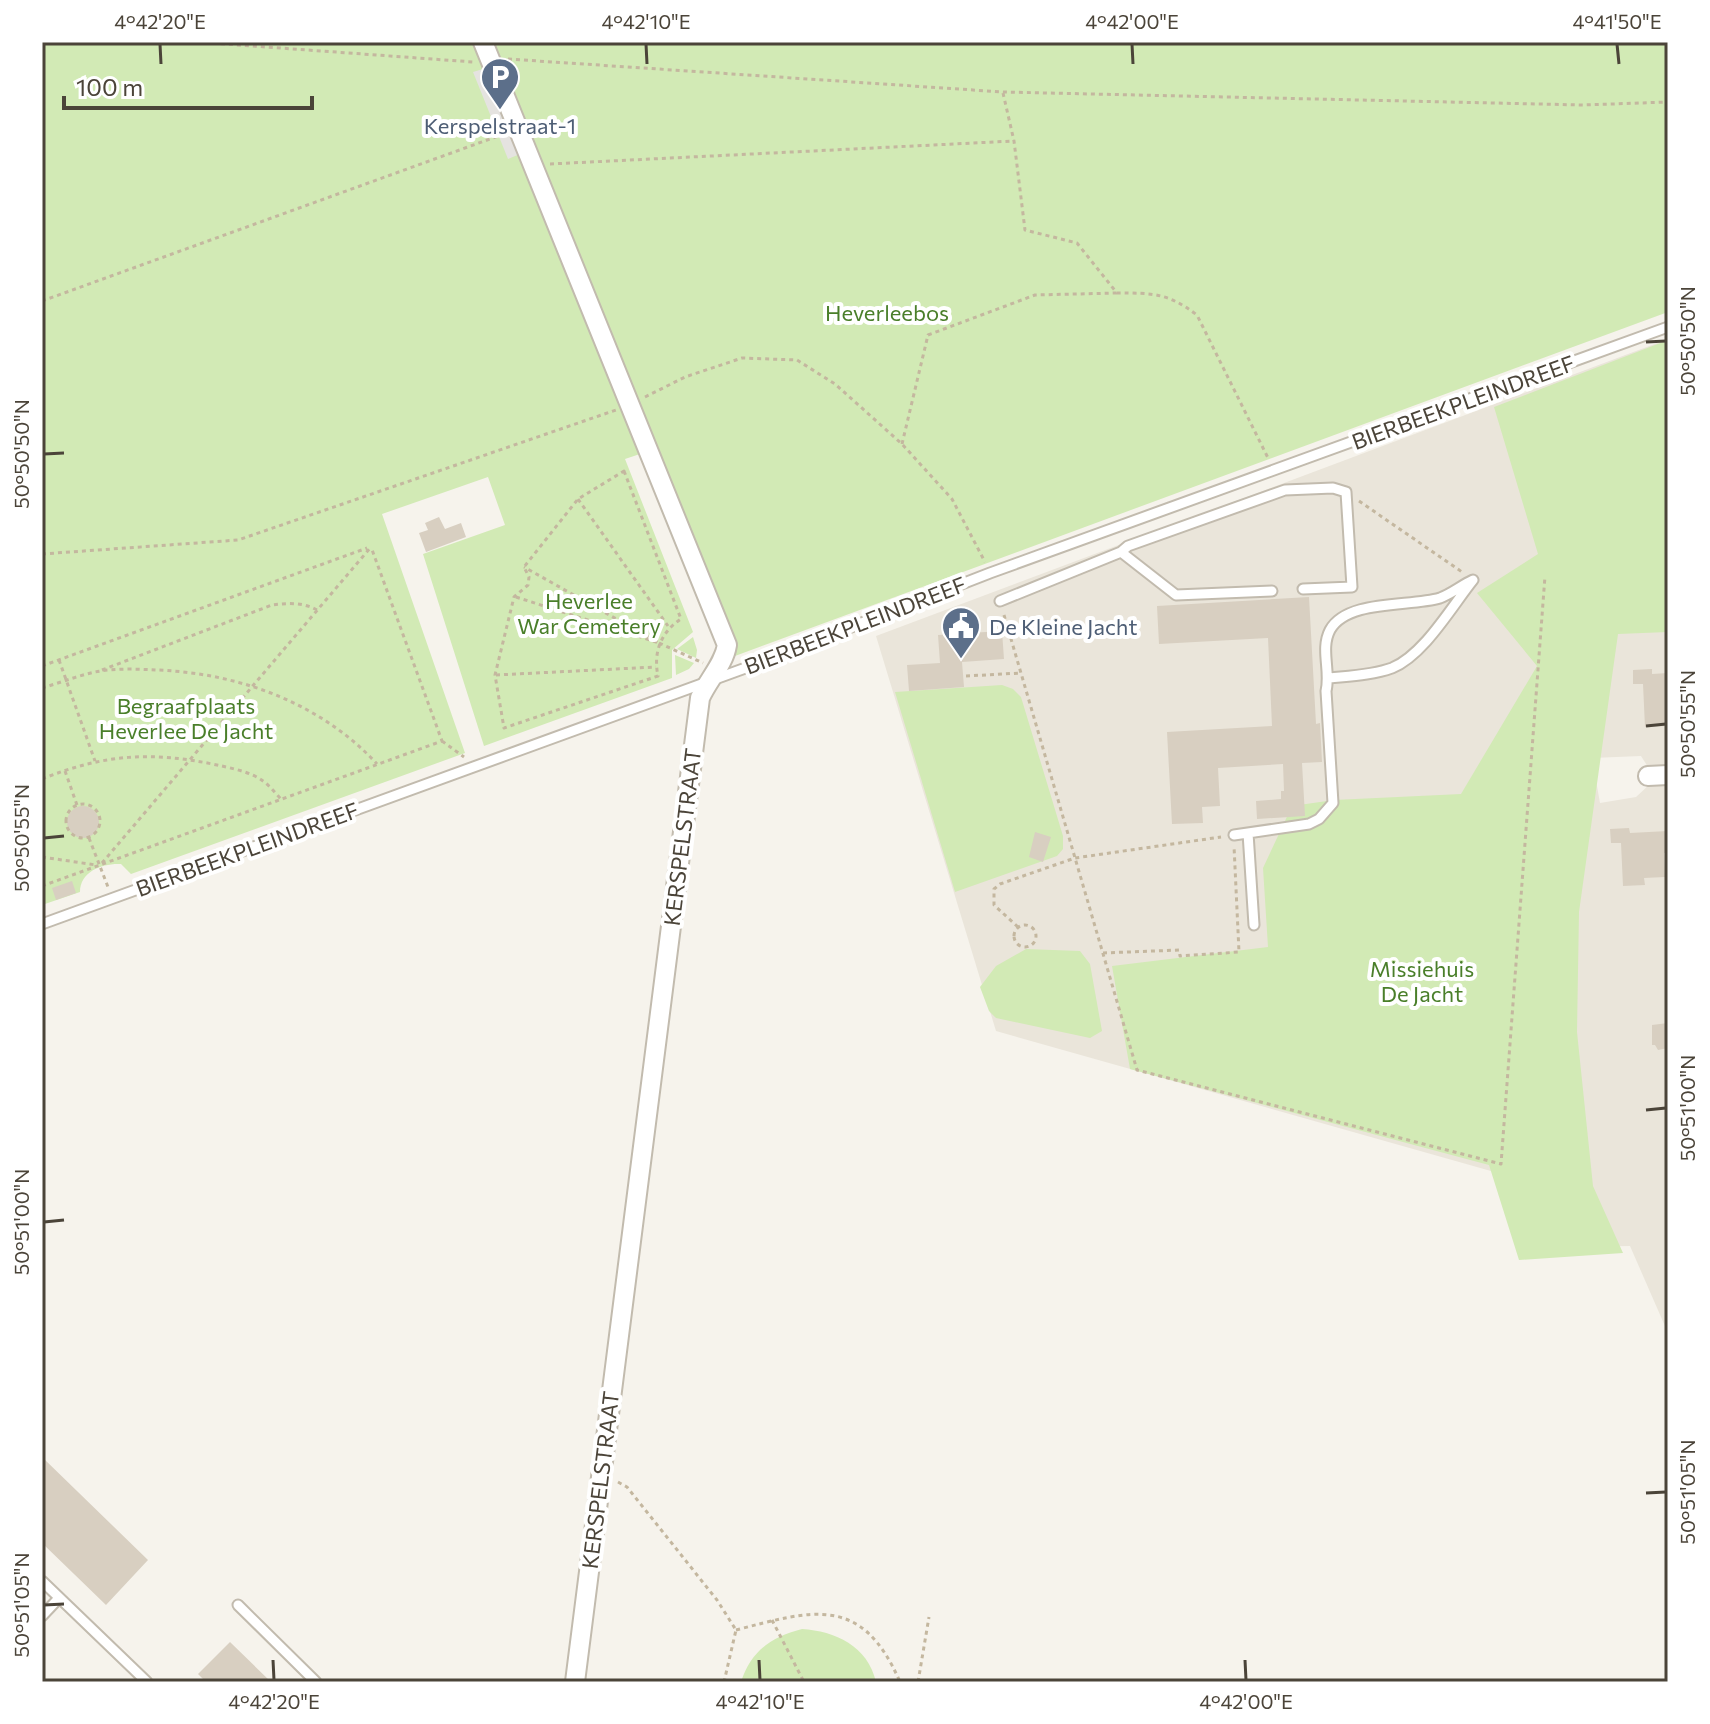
<svg xmlns="http://www.w3.org/2000/svg" width="1710" height="1724" font-family="Commissioner,sans-serif">
	<rect width="100%" height="100%" fill="#f6f3ec"/>
	<path fill="#eae5da" d="M1668 339V766L1648 767 1641 756 1592 758 1600 803 1636 797 1650 784H1668V1333L1630 1246 1524 1248 1498 1173 996 1031 876 636Z"/>
	<path fill="#d2eab5" d="M42 42H1668V312L735 656 655 449 625 459 693 632 672 650V678L484 746 423 554 505 525 488 477 382 514 465 753 131 874 121 864C103 863 80 871 80 892L42 905Z
		M1668 340V632L1618 634 1579 912 1577 1032 1593 1186 1623 1253 1519 1260 1489 1165 1130 1069 1112 966 1268 947 1263 868 1292 806 1334 800 1461 794 1537 666 1477 593 1538 554 1494 407Z
		M693 637 697 650 696 658 677 649Z
		M675 655 694 663 689 669 676 675Z
		M1002 685 1013 689 1021 697 1063 836V849L1057 856 955 892 895 692Z
		M1026 949 1080 951 1090 964 1102 1031 1090 1038 996 1018 989 1011 980 987 996 966Z
		M802 1629C835 1631 868 1646 876 1682H741C751 1651 771 1637 802 1629Z"/>
	<path fill="#e5e3e0" d="M493 66 527 151 508 159 473 72Z"/>
	<path fill="#d8cfc1" d="M439 517 445 529 461 523 466 537 426 552 419 533 428 530 425 523Z
		M1309 597 1316 724 1320 723 1322 762 1302 763 1305 816 1257 819 1256 801 1281 799V791H1284L1283 764 1218 768 1220 806 1202 807 1203 823 1172 824 1167 732 1272 726 1268 638 1159 644 1157 606Z
		M1002 631 1004 659 962 662 964 687 909 691 907 665 940 663 938 635Z
		M1652 669V674L1668 673 1667 726 1645 727 1643 684H1633V670Z
		M67 822a16 16 0 1 1 32 0a16 16 0 1 1-32 0Z
		M1629 828 1630 833 1668 831V853H1664L1665 877 1644 878 1645 885 1623 886 1621 843H1611L1610 829Z
		M1035 832 1051 837 1043 862 1029 857Z
		M72 881 76 893 56 900 52 888Z
		M1668 1023V1048L1658 1050 1655 1045H1652V1025Z
		M42 1457 148 1560 106 1605 42 1543Z
		M230 1642 271 1682H206L198 1674Z"/>
	<g fill="none" stroke-linecap="round" stroke-linejoin="round">
		<defs>
			<path id="service" d="M1121 552 1128 546 1285 490 1333 488 1346 492 1352 587 1303 589
				M1000 601 1121 552 1176 595 1272 591
				M1248 833 1254 925
				M1234 835 1309 824 1319 819 1333 803 1326 691C1331 671 1320 649 1330 630 1347 599 1411 607 1440 598 1451 594 1462 585 1473 580 1452 606 1424 655 1392 668 1373 675 1350 676 1330 678
				M42 924 751 666 990 573 1668 327
				M42 1581 147 1682
				M238 1605 316 1682
				M42 1616 59 1598"/>
			<path id="minor" d="M483 42 727 645C724 664 708 680 700 698L575 1682
				M1648 776 1668 775"/>
		</defs>
		<use href="#service" stroke="#c2bbae" stroke-width="13"/>
		<use href="#minor" stroke="#c2bbae" stroke-width="22"/>
		<path stroke="#c4b79f" stroke-width="3" stroke-dasharray="4 4" stroke-linecap="butt" d="M197 42 473 62
			M508 59 1003 92 1583 105 1668 102
			M1003 93 1014 141 1025 230 1077 243 1117 293C1153 293 1168 293 1197 315L1269 460
			M550 164 1014 141
			M42 301 501 135
			M645 397 685 377 742 358 797 360 835 384 902 444 952 499 985 562
			M902 444 928 335 1035 295 1117 293
			M624 471 681 619C661 632 653 652 658 676L504 728 495 675 514 597 528 585 529 577 524 567 578 499Z
			M578 499 668 626
			M1359 501 1462 572
			M42 554 238 540 616 410
			M516 597 659 643 524 567
			M1004 615 1137 1070 1501 1164 1545 576
			M659 643 703 663
			M59 660 95 761
			M42 666 367 548
			M102 670 272 605C287 603 303 602 317 610
			M496 675 656 667
			M966 676 1021 673
			M42 688C59 683 77 676 95 672 114 668 137 669 157 670 238 673 321 703 377 764
			M442 741 464 757
			M65 771 77 805
			M42 779C104 754 152 751 217 765 231 768 251 772 263 781 270 786 275 793 281 799
			M66 821a17 17 0 1 1 34 0a17 17 0 1 1-34 0Z
			M89 838 108 887
			M42 857 96 865
			M102 863 371 547
			M42 886 442 741 371 547
			M1014 936a11 11 0 1 1 22 0a11 11 0 1 1-22 0Z
			M1018 927 994 905V889L1000 884 1075 858 1221 837
			M1103 953 1179 950 1180 956 1239 952 1234 846
			M618 1482 627 1487 717 1600 736 1630 724 1682
			M772 1620 804 1682
			M736 1630C813 1610 862 1594 900 1682
			M918 1682 929 1617"/>
		<use href="#service" stroke="#fff" stroke-width="9"/>
		<use href="#minor" stroke="#fff" stroke-width="18"/>
	</g>
	<path fill="none" stroke="#4b4439" stroke-width="3" d="M160 44 161 64M646 44 647 64M1132 44 1133 64M1617 44 1619 64M1646 342 1666 341M44 454 64 453M1646 726 1666 724M44 838 64 836M1646 1110 1666 1108M44 1222 64 1220M1646 1493 1666 1492M44 1605 64 1604M273 1660 274 1680M759 1660 760 1680M1245 1660 1246 1680"/>
	<defs>
		<symbol id="parking-pin" viewBox="-11 -11 22 30"><path d="M0 17L-7.5 6A9.5 9.5 0 1 1 7.5 6Z" fill="#5c6f8a" stroke="#fff"/><path d="M-3.5-5.5H1a3.5 3.5 0 0 1 0 7H-1V5.5H-3.5ZM-1-3.4V-.6H.8a1.4 1.4 0 0 0 0-2.8Z" fill="#fff"/></symbol>
		<symbol id="civic-pin" viewBox="-11 -11 22 30"><path d="M0 17L-7.5 6A9.5 9.5 0 1 1 7.5 6Z" fill="#5c6f8a" stroke="#fff"/><path d="M-.6-6.5H3V-4.5H.6V-3L4-1V1h2V6H-6V1h2V-1L-.6-3ZM-1.2 2.5V6h2.4V2.5Z" fill="#fff"/></symbol>
	</defs>
	<g fill-rule="evenodd">
		<use href="#parking-pin" x="478" y="55" width="44" height="60"/>
		<use href="#civic-pin" x="939" y="604" width="44" height="60"/>
	</g>
	<g text-anchor="middle" dominant-baseline="central" stroke-width="8" stroke-linejoin="round" paint-order="stroke">
		<g font-size="22" fill="#4e5e75" stroke="#fff">
			<text x="500" y="125">Kerspelstraat-1</text>
			<text x="989" y="626" text-anchor="start">De Kleine Jacht</text>
		</g>
		<g font-size="22" fill="#4a7f2a" stroke="#fff">
			<text x="887" y="312">Heverleebos</text>
			<text x="589" y="600">Heverlee<tspan x="589" dy="25">War Cemetery</tspan></text>
			<text x="186" y="705">Begraafplaats<tspan x="186" dy="25">Heverlee De Jacht</tspan></text>
			<text x="1422" y="968">Missiehuis<tspan x="1422" dy="25">De Jacht</tspan></text>
		</g>
		<g font-size="22" fill="#4b4439" stroke="#fff">
			<text transform="translate(1463 402) rotate(-20)">BIERBEEKPLEINDREEF</text>
			<text transform="translate(855 625) rotate(-21)">BIERBEEKPLEINDREEF</text>
			<text transform="translate(682 837) rotate(-83)">KERSPELSTRAAT</text>
			<text transform="translate(247 849) rotate(-20)">BIERBEEKPLEINDREEF</text>
			<text transform="translate(600 1480) rotate(-83)">KERSPELSTRAAT</text>
		</g>
	</g>
	<rect width="1710" height="1724" fill="none" stroke="#ffffff" stroke-width="88"/>
	<path d="M64 96v12h248v-12" fill="none" stroke="#4b4439" stroke-width="4"/>
	<text x="76" y="96" font-size="24" fill="#4b4439" stroke="#ffffff" stroke-width="6" paint-order="stroke">100 m</text>
	<rect x="44" y="44" width="1622" height="1636" fill="none" stroke="#4b4439" stroke-width="3"/>
	<g font-size="20" text-anchor="middle" fill="#4b4439">
		<text x="160" y="29">4°42'20"E</text>
		<text x="646" y="29">4°42'10"E</text>
		<text x="1132" y="29">4°42'00"E</text>
		<text x="1617" y="29">4°41'50"E</text>
		<text transform="translate(1688 341) rotate(-90)" y="7">50°50'50"N</text>
		<text transform="translate(22 454) rotate(-90)" y="7">50°50'50"N</text>
		<text transform="translate(1688 724) rotate(-90)" y="7">50°50'55"N</text>
		<text transform="translate(22 838) rotate(-90)" y="7">50°50'55"N</text>
		<text transform="translate(1688 1108) rotate(-90)" y="7">50°51'00"N</text>
		<text transform="translate(22 1222) rotate(-90)" y="7">50°51'00"N</text>
		<text transform="translate(1688 1492) rotate(-90)" y="7">50°51'05"N</text>
		<text transform="translate(22 1605) rotate(-90)" y="7">50°51'05"N</text>
		<text x="274" y="1709">4°42'20"E</text>
		<text x="760" y="1709">4°42'10"E</text>
		<text x="1246" y="1709">4°42'00"E</text>
	</g>
</svg>
